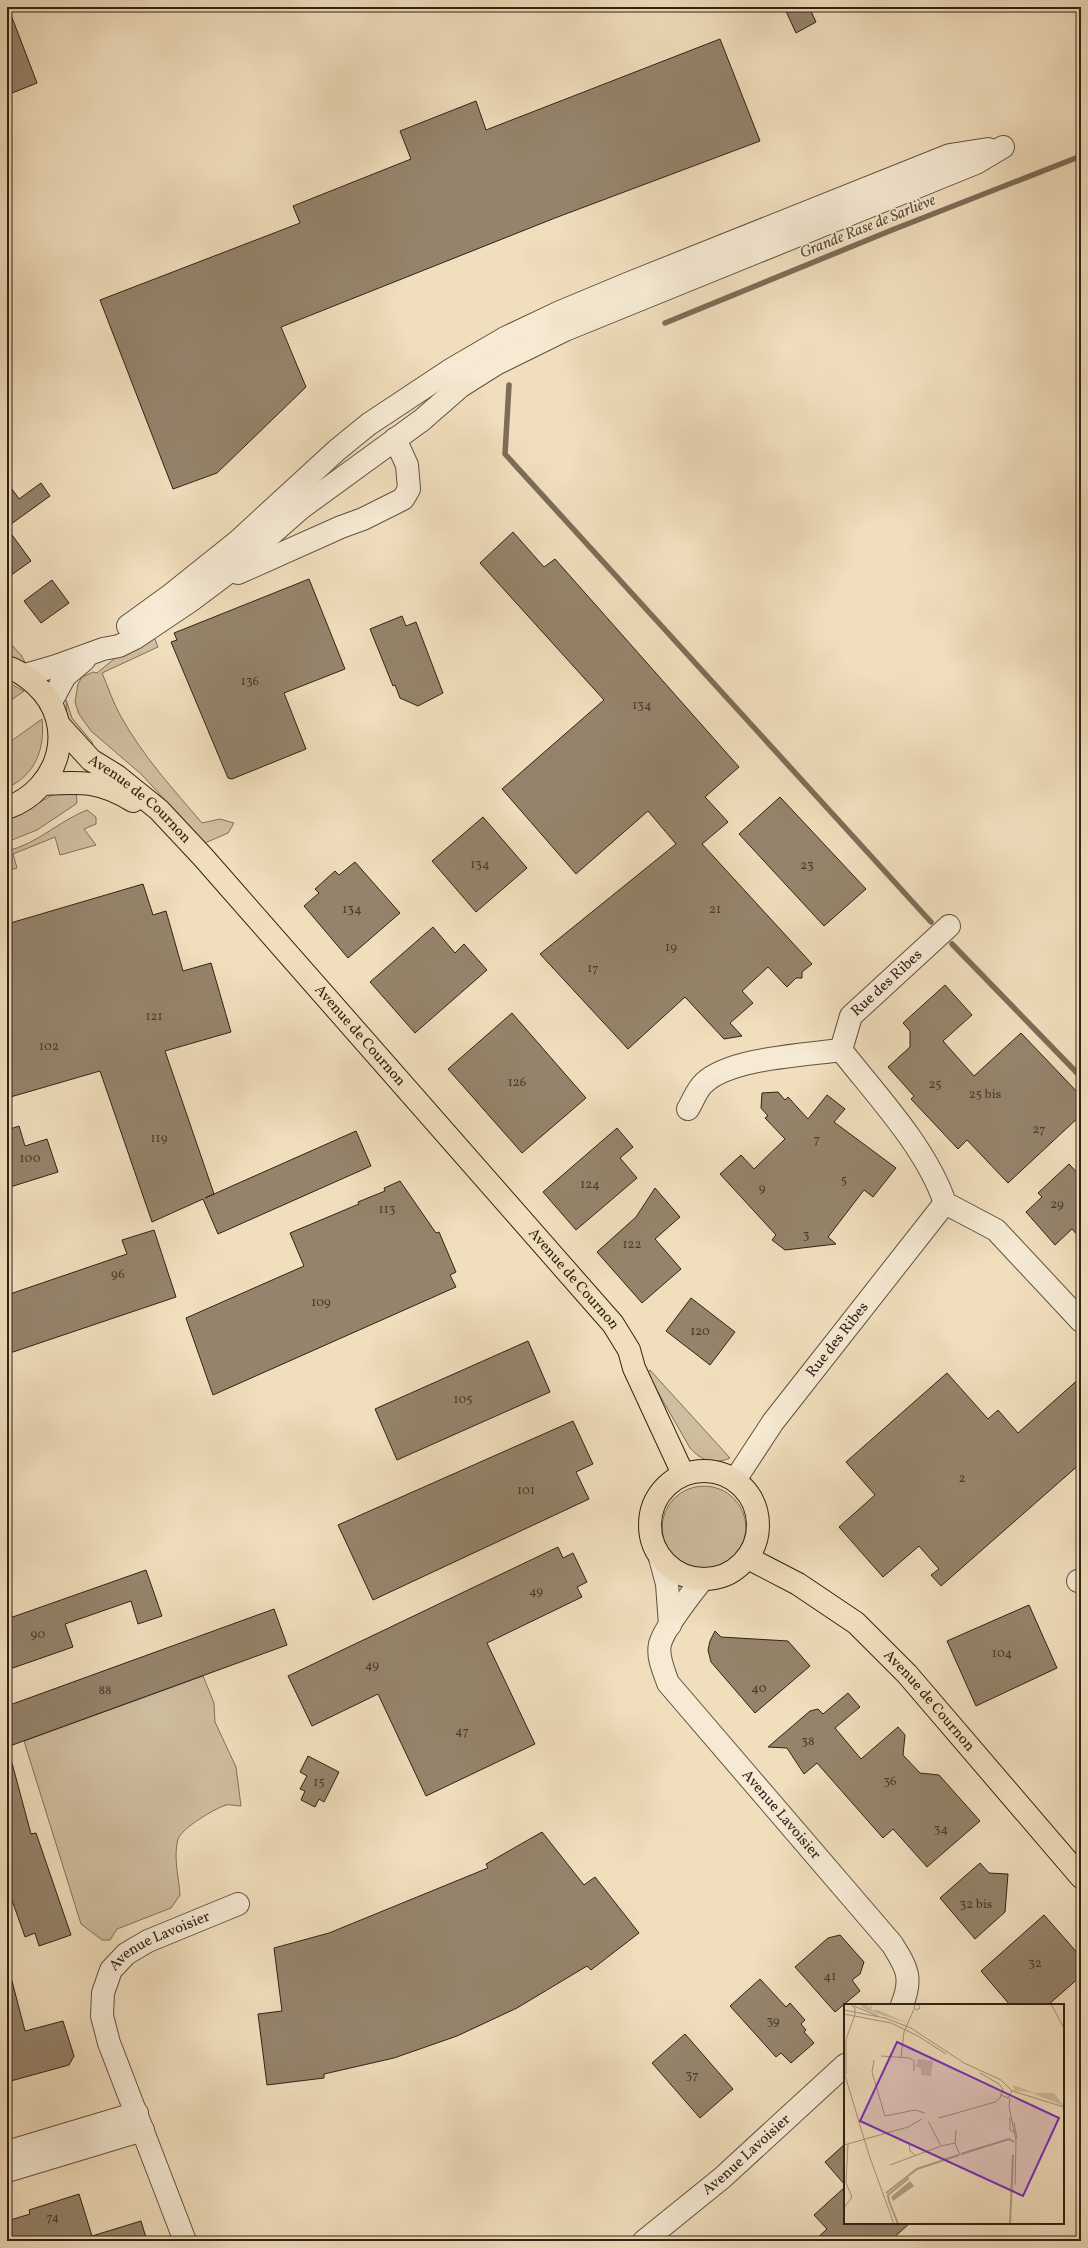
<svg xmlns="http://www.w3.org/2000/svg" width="1088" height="2248" font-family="Vollkorn,serif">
	<rect width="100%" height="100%" fill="#f1debd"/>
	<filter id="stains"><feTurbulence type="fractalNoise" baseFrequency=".005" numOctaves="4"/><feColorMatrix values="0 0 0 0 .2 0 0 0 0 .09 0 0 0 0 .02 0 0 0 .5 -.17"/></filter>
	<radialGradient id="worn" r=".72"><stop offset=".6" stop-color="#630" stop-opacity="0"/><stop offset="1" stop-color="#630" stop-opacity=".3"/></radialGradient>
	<path fill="#d0bea0" stroke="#80705a" d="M149 636 155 639 158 647 102 673C108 687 113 702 120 715 142 755 173 789 202 823L220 819 234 823 228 833 205 843 141 774 91 731 79 714 75 702 78 684 82 677 93 672 97 673 120 654Z
		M7 640 21 655 26 664 7 657Z
		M7 682 24 691 7 703Z
		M66 700 72 718 92 742 93 745 89 749 67 720Z
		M42 719C45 749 36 774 7 788V744Z
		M76 790 77 802 76 804 37 830 7 842V818L33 806 54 794Z
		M87 810 96 817V824L84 829 96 845 60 855 55 837 13 854 17 868 7 871V851C37 844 59 821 87 810Z
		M650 1370 730 1458C713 1465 702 1461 690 1448L647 1373Z
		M662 1528a42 42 0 1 1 84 0a42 42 0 1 1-84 0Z
		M203 1676 214 1703 215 1722 236 1767 241 1806C236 1806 230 1804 226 1805 214 1809 182 1828 178 1839 173 1857 179 1878 180 1895L171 1908 117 1929 110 1940H102L81 1924 24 1741Z"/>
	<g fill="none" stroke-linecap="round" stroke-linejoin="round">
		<path stroke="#7d6d57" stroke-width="5.5" d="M665 323 892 230 1081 156
			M509 385 505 454 931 922
			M952 944 1081 1077"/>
	</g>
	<path fill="#95846c" stroke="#312314" d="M8 7 37 83 7 95V8Z
		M784 7H809L816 22 796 33Z
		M720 39 760 141 555 218 281 327 306 387 217 473 173 489 100 300 300 223 293 206 411 159 400 131 476 101 486 130Z
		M7 482 19 499 41 483 50 496 7 527Z
		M7 528 31 561 7 578Z
		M513 532 544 567 555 559 739 767 705 797 728 822 702 844 812 964 802 972V978H796L787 987 768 967 742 991 753 1003 730 1023 742 1036 724 1039 685 997 628 1049 540 954 676 844 648 811 576 874 502 789 604 700 480 563Z
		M309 579 345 669 284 693 306 749 232 779 228 778 171 642 177 640 174 633Z
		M52 580 69 603 41 623 24 601Z
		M402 616 406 626 416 622 443 693 418 706 400 698 395 685 393 686 370 629Z
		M780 797 866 889 824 926 739 834Z
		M483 817 527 868 476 912 432 861Z
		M355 862 400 913 348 958 304 906 319 893 315 889 335 871 339 875Z
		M143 884 153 915 166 911 183 971 211 963 231 1032 165 1051 214 1194 205 1198 356 1131 371 1166 218 1234 203 1199 152 1222 100 1071 7 1098V924Z
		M433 927 455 953 464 944 487 970 415 1033 370 982Z
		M945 985 972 1015 943 1041 974 1076 1021 1033 1081 1096V1115L1008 1183 967 1140 958 1149 911 1099 914 1096 888 1067 910 1047V1031L903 1023Z
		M512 1013 586 1098 522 1153 448 1069Z
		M778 1092 785 1100 788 1097 808 1119 827 1095 845 1109 834 1122 896 1168 873 1197 864 1190 828 1237 836 1244 785 1250 772 1240 776 1235 720 1174 741 1155 754 1169 785 1139 765 1118 768 1116 761 1108 762 1093Z
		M19 1126 25 1146 47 1139 58 1172 7 1188V1130Z
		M617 1128 633 1147 620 1158 637 1178 576 1230 543 1192Z
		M1069 1164 1081 1177V1239L1072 1229 1055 1245 1026 1212 1042 1197 1038 1193Z
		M400 1181 436 1233 439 1232 456 1272 450 1275 456 1287 213 1395 186 1318 304 1266 290 1233 359 1204 358 1202 385 1191 384 1188Z
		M655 1188 680 1217 655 1239 681 1269 642 1303 597 1252 636 1217Z
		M154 1230 176 1297 7 1354V1295L127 1254 122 1240Z
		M691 1298 735 1332 710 1365 666 1331Z
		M528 1341 550 1392 397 1460 375 1409Z
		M947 1373 988 1419 998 1410 1018 1433 1081 1377V1463L941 1586 931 1575 939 1569 919 1546 883 1577 839 1527 875 1495 846 1462Z
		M573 1421 593 1464 576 1472 589 1499 373 1600 338 1525Z
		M558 1547 563 1558 573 1553 587 1582 577 1587 582 1597 487 1643 535 1744 426 1796 378 1694 312 1726 288 1676Z
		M146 1570 162 1616 138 1624 131 1601 65 1624 73 1647 7 1670V1619Z
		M1029 1605 1057 1668 976 1706 947 1641Z
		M274 1609 287 1645 7 1747V1706Z
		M715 1631 721 1637 788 1641 810 1666 755 1713 711 1662 708 1650 710 1641Z
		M848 1693 860 1707 835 1728 861 1759 898 1727 905 1735 903 1755 920 1773 939 1775 980 1821 927 1867 893 1829 883 1838 817 1763 804 1774 787 1748 768 1747 810 1711 818 1709 823 1714Z
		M308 1756 339 1772 324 1802 319 1799 315 1807 301 1800 305 1791 300 1789 307 1776 300 1772Z
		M12 1763 31 1834 36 1833 71 1935 39 1946 35 1933 25 1937 7 1886V1764Z
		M542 1832 584 1885 595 1877 639 1933 591 1970 587 1966 517 2008 457 2036 394 2058 324 2074V2078L267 2085 258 2014 282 2011 274 1948 329 1933 488 1868 486 1864Z
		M980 1863 989 1873 1008 1874 1005 1912 975 1939 940 1898Z
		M1044 1915 1081 1957V1976L1048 2005H1010L981 1971Z
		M840 1935 864 1962 860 1974 852 1980 860 1991 835 2012 795 1967 828 1938Z
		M760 1979 786 2007 790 2003 805 2020 801 2024 806 2030 804 2032 814 2043 791 2063 781 2053 776 2057 730 2006Z
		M7 1981H12L25 2031 63 2021 74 2056 69 2065 7 2082Z
		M685 2034 733 2089 700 2118 652 2063Z
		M845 2144V2185L825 2162Z
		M845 2187V2223H910L890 2241H814L827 2229 814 2215Z
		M79 2194 92 2236 141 2221 147 2241H7V2221L30 2214 29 2210Z"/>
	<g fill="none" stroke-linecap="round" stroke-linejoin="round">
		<defs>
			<g id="minor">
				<path d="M238 573 341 527 363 519 403 499 409 489 407 465 395 439"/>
				<path d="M128 626 168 597 238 541 337 450 369 424 452 369 505 338 560 312 632 282 950 155 988 149"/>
				<path d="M25 675 56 666 103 649 119 646 135 638 193 599 225 575 301 508 422 420 461 386 496 364 565 330 944 176 976 163 1003 147"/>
				<path d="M51 702 65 676 84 660"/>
				<path d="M841 1050C877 1096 926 1147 945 1203L996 1230 1081 1321"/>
				<path id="s1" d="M841 1050 851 1016 949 926"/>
				<path d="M688 1109C693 1101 697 1089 704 1083 730 1058 805 1055 841 1050"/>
				<path id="s2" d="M735 1480 773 1422 945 1203"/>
				<path d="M660 1558 667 1584 670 1625"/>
				<path id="s3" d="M702 1580C691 1594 664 1628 660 1644 657 1657 664 1671 668 1683L892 1944C907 1968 913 1978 902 2005"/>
				<path d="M1078 1581 1081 1580"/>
				<path d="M7 2152 137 2113"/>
				<path d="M7 2171 143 2130"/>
				<path id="s4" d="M185 2241 109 2043 102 2016 103 1993 111 1970 126 1954 148 1941 238 1904"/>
				<path id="s5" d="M644 2241 722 2178 845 2065"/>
			</g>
			<g id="major">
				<path d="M7 667C18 670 27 677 35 684 79 724 60 789 7 808"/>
				<path id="s6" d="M59 725 91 760 117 776 159 810 203 857 613 1324 629 1350 634 1368 683 1474"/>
				<path d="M42 784C81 782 99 780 133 801"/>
				<circle cx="704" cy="1525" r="54"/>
				<path id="s7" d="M748 1558 798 1584 856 1623 907 1674 1081 1877"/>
			</g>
		</defs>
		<use href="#minor" stroke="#61523e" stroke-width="24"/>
		<use href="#major" stroke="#312314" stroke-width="24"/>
		<use href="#minor" stroke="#f6ead4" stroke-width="22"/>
		<use href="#major" stroke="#f1debd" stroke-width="22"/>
	</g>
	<g text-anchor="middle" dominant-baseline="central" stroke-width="3" stroke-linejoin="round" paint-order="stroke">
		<g font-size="13" fill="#4a3b2a">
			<text x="250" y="682">136</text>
			<text x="642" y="706">134</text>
			<text x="480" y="865">134</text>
			<text x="807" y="866">23</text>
			<text x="352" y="910">134</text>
			<text x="715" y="910">21</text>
			<text x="671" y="948">19</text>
			<text x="593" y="969">17</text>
			<text x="154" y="1017">121</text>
			<text x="49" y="1047">102</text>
			<text x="517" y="1083">126</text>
			<text x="935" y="1085">25</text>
			<text x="985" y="1095">25 bis</text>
			<text x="1039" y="1130">27</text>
			<text x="159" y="1139">119</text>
			<text x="817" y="1140">7</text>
			<text x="30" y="1159">100</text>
			<text x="844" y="1181">5</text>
			<text x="590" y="1185">124</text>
			<text x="762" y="1189">9</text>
			<text x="1057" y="1205">29</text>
			<text x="387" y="1210">113</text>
			<text x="806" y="1236">3</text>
			<text x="632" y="1245">122</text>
			<text x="118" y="1275">96</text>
			<text x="321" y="1303">109</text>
			<text x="700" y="1332">120</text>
			<text x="463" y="1400">105</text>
			<text x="962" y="1479">2</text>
			<text x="526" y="1491">101</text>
			<text x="536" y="1592">49</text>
			<text x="38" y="1635">90</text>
			<text x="1002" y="1654">104</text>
			<text x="372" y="1666">49</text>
			<text x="759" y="1689">40</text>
			<text x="105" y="1691">88</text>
			<text x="462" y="1732">47</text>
			<text x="808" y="1742">38</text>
			<text x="890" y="1782">36</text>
			<text x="319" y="1783">15</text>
			<text x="941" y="1830">34</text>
			<text x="976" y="1905">32 bis</text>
			<text x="1035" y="1964">32</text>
			<text x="830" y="1977">41</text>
			<text x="773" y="2022">39</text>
			<text x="692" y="2076">37</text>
			<text x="53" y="2218">74</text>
		</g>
		<g font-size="15" fill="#312314" stroke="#f6ead4">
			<text stroke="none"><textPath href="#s6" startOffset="110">Avenue de Cournon</textPath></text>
			<text stroke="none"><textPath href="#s1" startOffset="84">Rue des Ribes</textPath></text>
			<text stroke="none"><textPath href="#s6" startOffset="434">Avenue de Cournon</textPath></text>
			<text stroke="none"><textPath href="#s6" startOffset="758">Avenue de Cournon</textPath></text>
			<text stroke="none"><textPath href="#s2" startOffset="174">Rue des Ribes</textPath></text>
			<text stroke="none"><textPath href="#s7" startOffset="233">Avenue de Cournon</textPath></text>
			<text stroke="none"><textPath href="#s3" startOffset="291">Avenue Lavoisier</textPath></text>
			<text stroke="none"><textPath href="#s4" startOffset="345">Avenue Lavoisier</textPath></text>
			<text stroke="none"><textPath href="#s5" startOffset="134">Avenue Lavoisier</textPath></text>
		</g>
		<g font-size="16" font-style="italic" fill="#5d4e3b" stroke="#f6ead4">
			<text transform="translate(868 227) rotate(-22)">Grande Rase de Sarliève</text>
		</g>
	</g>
	<g transform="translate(844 2004)">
		<rect width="220" height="220" fill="#f1debd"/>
		<path d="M22 0 25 3 29 0 27 6H34L63 19 22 6 16 2ZM74 55 89 57 87 72 77 71V65L72 62ZM169 81 191 89H210L220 102 186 88 170 87Z" fill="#d0bea0"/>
		<path d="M66 177 70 182 49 197 47 193Z" fill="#b09e84"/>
		<path fill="none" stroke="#b09e84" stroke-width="2" d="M117 150 165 135 170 138M42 189 73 165 115 151M45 197 44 191 65 174M45 197 54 220M166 220 169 151"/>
		<path fill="none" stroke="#a49379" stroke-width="1" d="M71 0 70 4 73 6 76 4 74 0M207 0 220 24M10 2 34 12M0 6 41 14 67 24 120 59 157 76 168 87M0 10 47 19 74 32 102 50M37 52 66 54 70 57V67M57 53 60 28 70 5M30 56 28 68 41 112 71 106 81 109M0 68 25 151 50 220M136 69 155 80 158 84M2 70V35L11 11V5L7 0M168 87 220 103M157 91 164 94 168 87M166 94 165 102 172 137 171 181M166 113V126L170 128M95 114 151 98 156 94 159 84M84 117 97 142M170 118 173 135M112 126 111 139 116 151M65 139 66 147 71 151M0 141 64 123 78 115M46 161 97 142 111 139M0 204 8 193 2 179 4 140"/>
		<path fill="#7b2cbf" fill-opacity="0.15" stroke="#7b2cbf" stroke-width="2" d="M53 38 215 114 179 192 16 117Z"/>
		<rect width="220" height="220" fill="none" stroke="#312314" stroke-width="2"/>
	</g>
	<rect width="1088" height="2248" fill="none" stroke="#f1debd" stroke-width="24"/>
	<rect x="8" y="8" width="1072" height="2232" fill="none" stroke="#312314" stroke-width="2"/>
	<rect x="12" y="12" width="1064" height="2224" fill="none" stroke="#312314"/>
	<rect width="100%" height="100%" filter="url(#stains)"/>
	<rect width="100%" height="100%" fill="url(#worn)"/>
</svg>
